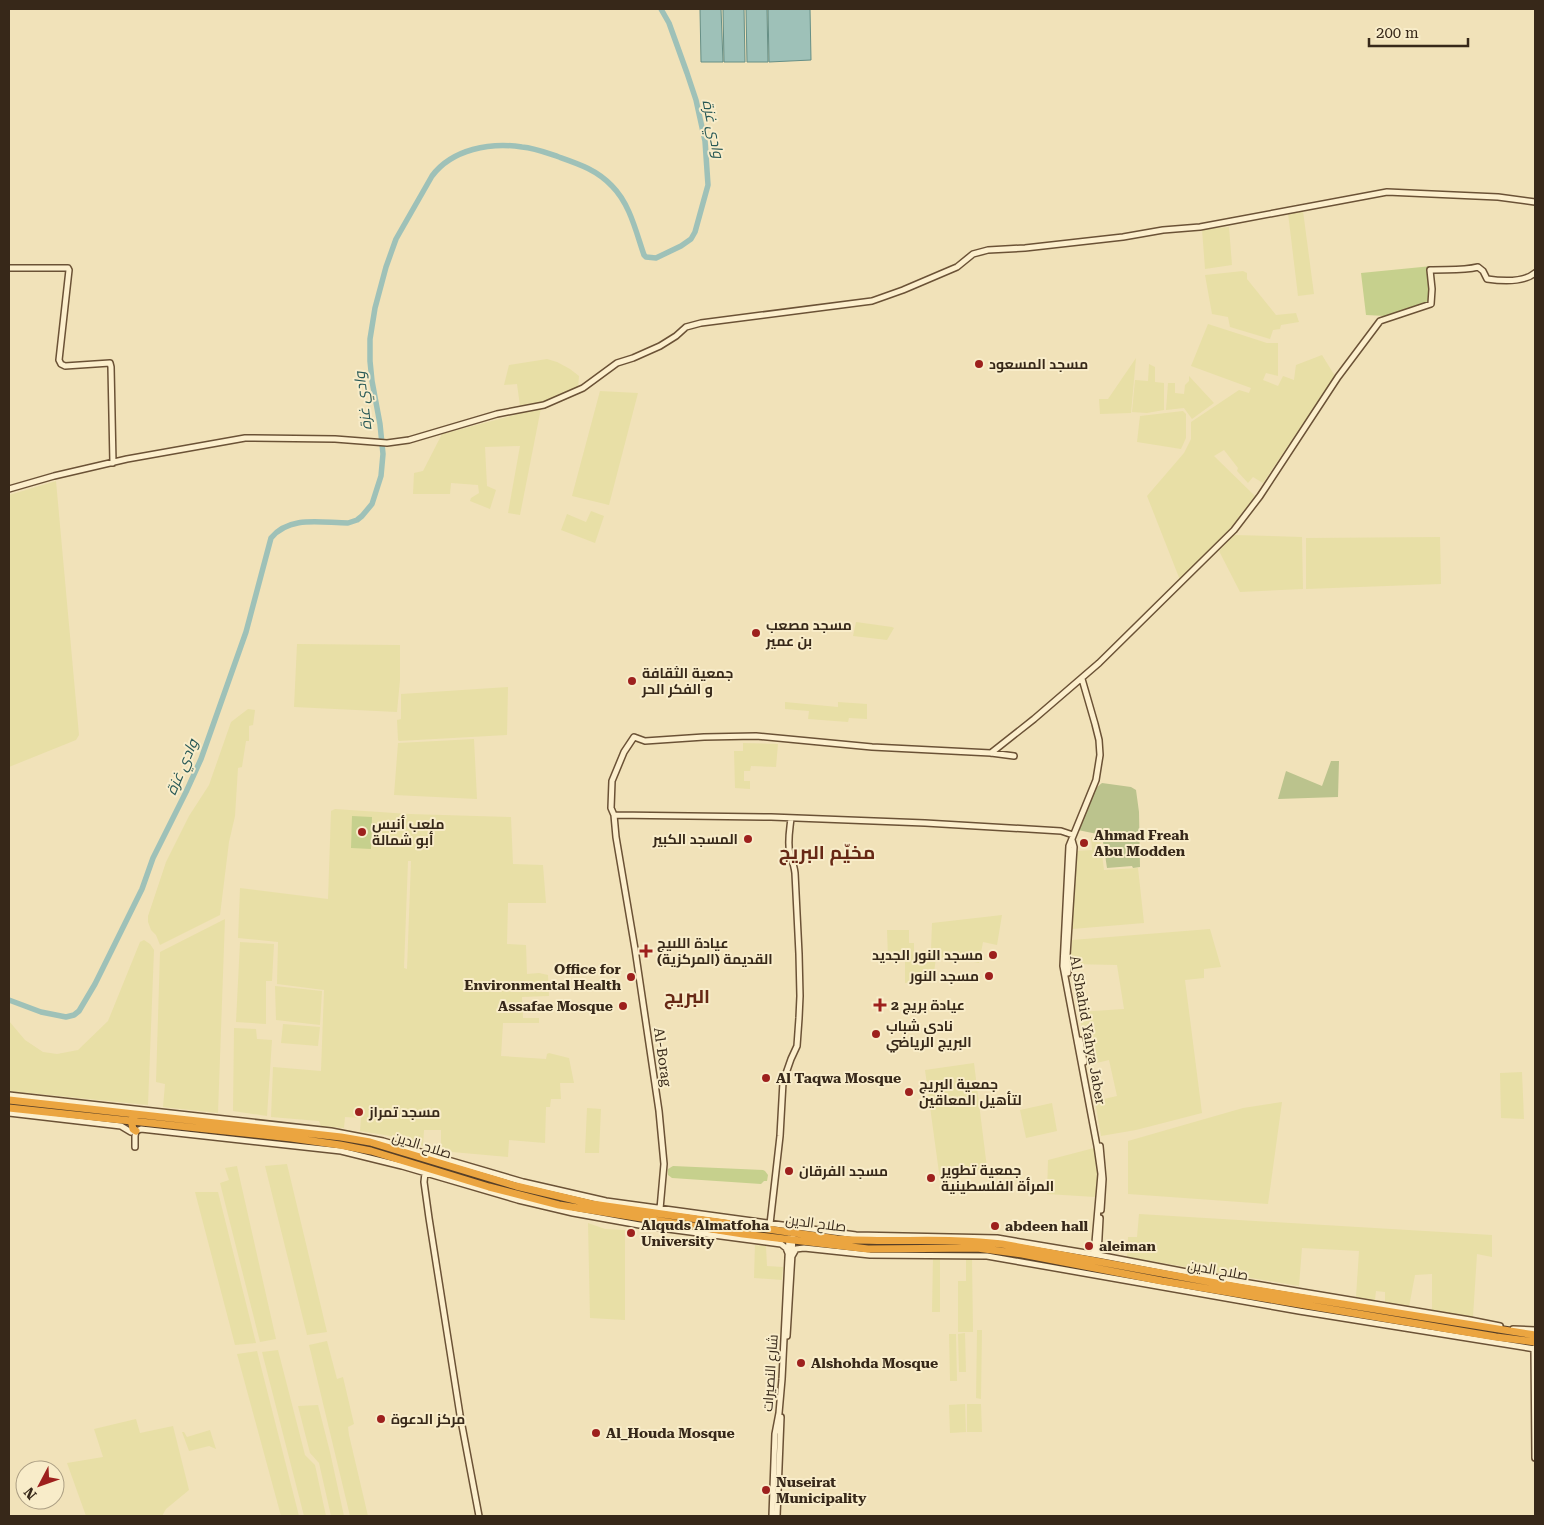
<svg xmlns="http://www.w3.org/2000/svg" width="1544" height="1525" font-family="'Roboto Serif',Cairo,serif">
	<rect width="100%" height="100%" fill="#f1e2b9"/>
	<path fill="#e8dfa6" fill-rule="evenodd" d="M1303 211 1314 294 1298 296 1288 213Z
		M1229 227 1232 265 1205 269 1202 229Z
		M1243 271 1247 273V279L1276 315 1296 313 1299 322 1281 325 1280 329 1273 330 1270 339 1230 327 1228 317 1212 314 1205 275Z
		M1208 324 1267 343H1278V376L1266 373 1263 380 1278 386 1283 376 1294 380 1296 365 1322 355 1335 376 1263 483 1253 477 1248 483 1237 471 1238 468 1224 450 1214 456 1255 496 1233 525 1209 551 1180 580 1147 496 1184 453 1191 439V422L1239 390 1249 393 1251 388 1191 366Z
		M1136 358 1131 413 1100 414 1099 399H1108Z
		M547 359 557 362 570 369 579 376 578 388 539 404 520 406 517 384 504 385 509 365Z
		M1149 364 1155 367V382L1164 383V410L1147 413 1132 412 1135 380 1148 381Z
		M1189 376 1214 403 1192 419 1184 408 1166 410 1168 383H1175V393L1184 394 1185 385 1189 381Z
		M600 391 638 393 609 505 572 496Z
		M541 408 520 515 508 513 520 446 485 447 487 486 496 490 490 509 470 501 471 498 479 493 478 485 451 483 450 494H413L414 473 423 471 442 434Z
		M1183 411 1186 414V438L1181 449 1137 442 1140 416Z
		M56 481 79 735 76 740 9 767V495Z
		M591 511 604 516 595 543 561 530 567 514 586 522Z
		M1234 535 1302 537 1303 589 1240 592 1219 551Z
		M1440 537 1441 584 1306 589V538Z
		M856 622 892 627 894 628 887 640 853 636Z
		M297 644 400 645V680L397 712 294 707Z
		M508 687 507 735 399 741 398 740 397 720 401 719V694Z
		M785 702 838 707V702L867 704V719L849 718 848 722 808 719 809 711 785 709Z
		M248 709 255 710 253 725 249 726V741H246L242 767 238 768 235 816 229 842 220 915 160 945 156 935 151 930 148 922V916L166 862 189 816 209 785 231 722Z
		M474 739 477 799 394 795 398 743Z
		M743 743 778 744 776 767 751 766 750 771H744V781H750V789L735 788 734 751H743Z
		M335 809 409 814 511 817 513 864 543 865 546 903H508L507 944 526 945 527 974 539 973 548 975 549 996 522 997 523 1018H539V1023H503L501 1056 546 1059 547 1054 549 1053 569 1058 574 1083H560L561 1099H551L550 1107H546L545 1143 509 1140 508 1157 441 1151V1130H424L423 1146 402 1138 360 1131 361 1118 345 1117 344 1128 321 1126 319 1121 271 1117 273 1067 321 1071 324 990 277 984 278 942 238 938 240 888 328 899 331 811ZM408 861H411L407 969 404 968Z
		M1091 837 1100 838 1104 870 1138 868 1144 923 1072 929 1076 851 1092 850Z
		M1002 915 997 945 983 942 979 963 969 961V959L963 958H936L933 980 905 983V956L888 958 887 930H909V943H914V952L931 950 932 923Z
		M225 919 218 1113 163 1107 165 1084 156 1082 160 952Z
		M1210 929 1221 967 1204 969V978L1185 980 1202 1113 1136 1130 1101 1136 1095 1101 1117 1096 1109 1060 1088 1065 1079 1012 1124 1009 1117 965 1070 964 1072 940Z
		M144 940 150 944 154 950 148 1105 9 1091V1021L25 1040 43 1052 57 1054 78 1050 108 1021 140 942Z
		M240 942 274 944 272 981H266V1024L236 1022Z
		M275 986 322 991 320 1025 276 1020Z
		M283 1024 320 1027 318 1046 281 1043Z
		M234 1028 256 1029 257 1039 272 1040 267 1116 233 1111Z
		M974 1063 987 1168 940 1180 925 1070Z
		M1522 1072 1524 1119 1501 1118 1500 1073Z
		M1282 1102 1268 1204 1128 1194V1141L1243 1108Z
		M1052 1103 1057 1131 1026 1138 1020 1110Z
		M587 1108 601 1109 599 1153H585Z
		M1094 1148 1099 1178 1095 1197 1047 1194 1048 1160Z
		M287 1164 327 1332 307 1335 265 1166Z
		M237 1166 276 1339 260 1342 220 1183 229 1180 225 1168Z
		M195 1192H218L256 1343 235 1345Z
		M1139 1214 1492 1235V1257L1477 1254 1473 1317 1432 1310V1274L1415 1275 1409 1307 1385 1302V1292L1376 1291 1375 1300 1356 1297 1359 1251 1302 1248 1299 1286 1127 1257 1128 1237H1137Z
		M588 1223 605 1229 625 1230V1320L590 1318Z
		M755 1243V1245L766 1246 767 1266 783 1267 782 1280 754 1278Z
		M940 1255V1312H932L933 1256Z
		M966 1257H972L973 1332H958V1281H966Z
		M977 1330H982L981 1399 976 1398Z
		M965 1333 966 1372H959L958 1334Z
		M949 1334H956L957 1381H950Z
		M327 1341 337 1379 343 1377 354 1424 348 1427 349 1435 368 1516H350L309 1345Z
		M278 1350 305 1455 315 1465 326 1516H304L262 1352Z
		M257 1351 299 1516H281L237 1354Z
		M965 1404 966 1432 950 1433 949 1405Z
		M967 1404H981L982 1432H967Z
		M318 1405 330 1452 344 1516H331L319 1463 310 1453 298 1406Z
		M136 1419 140 1433 173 1426 189 1490 166 1509 162 1516H86L67 1463 103 1457 94 1429Z
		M210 1430 216 1449 209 1446 189 1451 182 1432H184L187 1437Z"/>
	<path fill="#c6d08d" d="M1432 266 1429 305 1385 316 1366 315 1361 273Z
		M352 816 372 817 371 849 351 848Z
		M673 1166 763 1170 765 1171 768 1175 767 1181H764L761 1184 672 1178 668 1175V1169Z"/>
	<path fill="#bbc38d" d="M1331 761H1339L1338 797 1278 799 1286 771 1322 786Z
		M1102 783 1131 787 1136 790 1139 812 1140 867 1133 868 1132 866 1107 868 1102 835 1078 830C1084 814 1088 793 1102 783Z"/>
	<path fill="#9ec1b8" stroke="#668f86" d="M700 9H721L723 62H701Z
		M723 9H744L745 62H724Z
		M746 9H767L768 62H747Z
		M768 9H810L811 60 769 62Z"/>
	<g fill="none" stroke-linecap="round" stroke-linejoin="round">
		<path stroke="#9ec1b8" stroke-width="5.5" d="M9 1000 41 1012 66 1017 74 1015 79 1011 95 984 142 889 153 858 186 792 201 759 246 632 271 538C290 515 322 523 348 523L357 520 362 516 372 504 381 476 383 454 380 424 372 381 370 361V339L375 308 386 267 396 239 432 176C452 149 491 142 522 147 535 148 547 153 559 157 579 164 597 170 612 186 630 204 636 232 644 255L646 257 656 258 681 246 691 239 695 232 708 185 705 141 696 100 687 73 669 23 661 9"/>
		<defs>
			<path id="secondary" d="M9 268H68L69 270 59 360 61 364 65 366 110 363 111 367 113 463
				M9 489 54 476 127 459 245 438 335 439 387 443 409 440 497 414 544 405 583 388 617 363 633 358 660 346 676 336 686 327 701 323 872 301 903 290 957 267 973 254 988 250 1025 248 1123 237 1163 230 1200 227 1387 192 1498 197 1535 202
				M1082 679 1095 724 1099 740 1100 755 1096 780 1069 846 1063 966 1097 1146 1101 1174 1094 1254
				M991 753 1034 719 1099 663 1234 530 1260 496 1338 377 1380 321 1431 304 1432 289 1430 270C1447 269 1462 271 1478 267L1483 271 1487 279C1501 281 1523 283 1535 273
				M614 815 771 817 925 823 1061 831 1073 835
				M1068 973 1067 955 1074 847 1072 840
				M1080 1040 1084 1062
				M9 1095 331 1131 383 1141 523 1182 606 1201 856 1235 997 1238 1098 1255 1213 1277 1470 1320 1500 1326
				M9 1113 121 1126 131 1132
				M1100 1146 1103 1179 1101 1210
				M135 1147V1136L136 1131 141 1129 341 1151 402 1166 518 1200 573 1213 645 1226 781 1244 786 1248 788 1253
				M425 1173 424 1182 429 1218 460 1415 479 1516
				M660 1209 664 1164 659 1111 635 949 616 837 614 815 611 808 612 781 624 752 634 737 645 741 704 737 756 736 872 747 991 753 1014 756
				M770 1224 780 1136 783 1082 791 1059 797 1046 799 1018 800 996 799 954 795 873C794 865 792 860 790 854 787 842 790 829 791 818
				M1098 1255 1100 1218
				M791 1258 796 1249 804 1248 870 1255 987 1256 1299 1311 1535 1349
				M1513 1329 1535 1330
				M787 1336 793 1237
				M1534 1348 1535 1458
				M772 1516 775 1434 779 1413 782 1379 789 1238
				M777 1516 781 1417"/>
			<path id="highway" d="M9 1100 341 1137 370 1142 516 1186 592 1204 837 1239C892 1243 947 1237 1002 1244L1238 1287 1535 1335
				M9 1108 291 1138 340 1145 371 1151 489 1187 559 1205 743 1234 868 1249 977 1248 1022 1254 1162 1281 1496 1337 1535 1342
				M134 1117 131 1120 133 1129 136 1131"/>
		</defs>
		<use href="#secondary" stroke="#6b5236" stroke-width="8"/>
		<use href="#highway" stroke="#563f28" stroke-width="9"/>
		<use href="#secondary" stroke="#fcefcd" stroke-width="5"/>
		<use href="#highway" stroke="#eba540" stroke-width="7"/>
	</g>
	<g fill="#9d201d" stroke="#f8ecc9" stroke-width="2">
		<circle cx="979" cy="364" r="5"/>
		<circle cx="756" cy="633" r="5"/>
		<circle cx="632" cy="681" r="5"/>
		<circle cx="362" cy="832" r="5"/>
		<circle cx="748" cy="839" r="5"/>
		<circle cx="1084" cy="843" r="5"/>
		<path d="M643.5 943.5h5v5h5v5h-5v5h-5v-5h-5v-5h5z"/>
		<circle cx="993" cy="955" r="5"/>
		<circle cx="989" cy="976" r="5"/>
		<circle cx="631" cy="977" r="5"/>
		<path d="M877.5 997.5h5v5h5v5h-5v5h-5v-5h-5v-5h5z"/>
		<circle cx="623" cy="1006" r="5"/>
		<circle cx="876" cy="1034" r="5"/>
		<circle cx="766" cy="1078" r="5"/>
		<circle cx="909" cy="1092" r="5"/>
		<circle cx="359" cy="1112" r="5"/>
		<circle cx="789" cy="1171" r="5"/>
		<circle cx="931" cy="1178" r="5"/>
		<circle cx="995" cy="1226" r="5"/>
		<circle cx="631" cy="1233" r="5"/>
		<circle cx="1089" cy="1246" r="5"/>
		<circle cx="801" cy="1363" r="5"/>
		<circle cx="381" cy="1419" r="5"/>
		<circle cx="596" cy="1433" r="5"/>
		<circle cx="766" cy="1490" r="5"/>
	</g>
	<g text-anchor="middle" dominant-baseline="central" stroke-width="4" stroke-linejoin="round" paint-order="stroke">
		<g font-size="14" font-weight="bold" fill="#372819" stroke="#f8ecc9" text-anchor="start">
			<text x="989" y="364">مسجد المسعود</text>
			<text x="766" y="625">مسجد مصعب<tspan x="766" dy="16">بن عمير</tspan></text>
			<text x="642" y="673">جمعية الثقافة<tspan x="642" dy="16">و الفكر الحر</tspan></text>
			<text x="372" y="824">ملعب أنيس<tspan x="372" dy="16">أبو شمالة</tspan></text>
			<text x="1094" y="835">Ahmad Freah<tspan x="1094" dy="16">Abu Modden</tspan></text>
			<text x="738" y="839" text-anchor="end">المسجد الكبير</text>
			<text x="657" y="943">عيادة اللىيج<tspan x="657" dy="16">القديمة (المركزية)</tspan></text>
			<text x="983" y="955" text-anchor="end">مسجد النور الجديد</text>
			<text x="621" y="969" text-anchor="end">Office for<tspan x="621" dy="16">Environmental Health</tspan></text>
			<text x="979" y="976" text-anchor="end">مسجد النور</text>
			<text x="891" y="1005">عيادة بريج 2</text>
			<text x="613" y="1006" text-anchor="end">Assafae Mosque</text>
			<text x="886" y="1026">نادي شباب<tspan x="886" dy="16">البريج الرياضي</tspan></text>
			<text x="776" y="1078">Al Taqwa Mosque</text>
			<text x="919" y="1084">جمعية البريج<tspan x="919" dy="16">لتأهيل المعاقين</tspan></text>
			<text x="369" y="1112">مسجد تمراز</text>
			<text x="941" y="1170">جمعية تطوير<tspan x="941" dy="16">المرأة الفلسطينية</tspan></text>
			<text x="799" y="1171">مسجد الفرقان</text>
			<text x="641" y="1225">Alquds Almatfoha<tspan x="641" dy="16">University</tspan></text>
			<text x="1005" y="1226">abdeen hall</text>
			<text x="1099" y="1246">aleiman</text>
			<text x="811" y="1363">Alshohda Mosque</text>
			<text x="391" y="1419">مركز الدعوة</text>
			<text x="606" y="1433">Al_Houda Mosque</text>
			<text x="776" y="1482">Nuseirat<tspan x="776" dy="16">Municipality</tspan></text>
		</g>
		<g font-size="14" fill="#372819" stroke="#f8ecc9">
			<text transform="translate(1088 1030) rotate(80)">Al Shahid Yahya Jaber</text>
			<text transform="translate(663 1057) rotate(82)">Al-Borag</text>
			<text transform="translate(422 1145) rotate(17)">صلاح الدين</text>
			<text transform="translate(816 1223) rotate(7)">صلاح الدين</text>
			<text transform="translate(1218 1270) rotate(10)">صلاح الدين</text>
			<text transform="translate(770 1373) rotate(-86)">شارع النصيرات</text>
		</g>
		<g font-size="15" font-style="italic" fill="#275856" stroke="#f8ecc9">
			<text transform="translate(713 129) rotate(79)">وادي غزة</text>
			<text transform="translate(363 401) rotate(-97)">وادي غزة</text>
			<text transform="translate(182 767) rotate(-67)">وادي غزة</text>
		</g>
		<g font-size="19" font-weight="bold" fill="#672815" stroke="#f8ecc9">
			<text x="827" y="852">مخيّم البريج</text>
			<text x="687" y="996">البريج</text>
		</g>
	</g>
	<rect width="1544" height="1525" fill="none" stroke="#372819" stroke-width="20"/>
	<g transform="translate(40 1485) rotate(229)"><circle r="24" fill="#f8ecc9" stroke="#ab9e83"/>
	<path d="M0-4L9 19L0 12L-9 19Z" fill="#9d201d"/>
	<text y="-8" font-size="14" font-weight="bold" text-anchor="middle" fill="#372819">N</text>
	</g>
	<path d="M1369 38v8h99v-8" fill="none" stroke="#372819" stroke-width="2.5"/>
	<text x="1376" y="38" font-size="15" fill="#372819" stroke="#f8ecc9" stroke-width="4" paint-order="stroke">200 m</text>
</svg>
